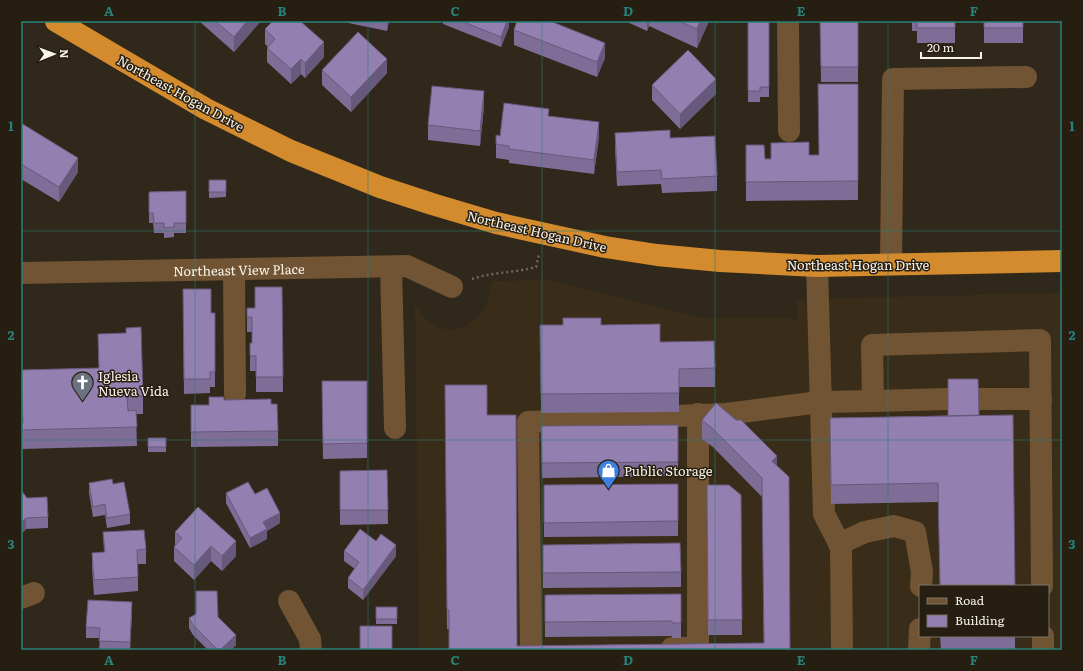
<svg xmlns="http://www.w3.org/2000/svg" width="1083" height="671" font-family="Literata,serif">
	<rect width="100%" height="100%" fill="#30281a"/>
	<path fill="#392d19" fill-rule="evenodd" d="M549 280 704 318 797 319V299L1062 293V650H419L415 304 426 320 439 328 454 330 468 325 479 317 488 302 492 281ZM920 586H1048V636H920Z"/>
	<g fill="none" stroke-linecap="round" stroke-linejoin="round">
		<path stroke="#6f685c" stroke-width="2.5" stroke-dasharray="2 3" stroke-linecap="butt" d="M472 279C492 272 514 273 536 267L539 254"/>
		<g stroke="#715433" stroke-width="22">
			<path d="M788 21 789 131"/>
			<path d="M891 264 893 79 1026 77"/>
			<path d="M817 266 824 514 841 547 842 650"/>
			<path d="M391 267 395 428"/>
			<path d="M234 270 235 394"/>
			<path id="s1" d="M21 273 407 266 452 287"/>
			<path d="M978 399H1041"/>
			<path d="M873 401 948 399"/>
			<path d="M839 544 865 532 894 526 915 532 922 572 921 586"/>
			<path d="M21 598 34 593"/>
			<path d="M289 601 310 639 311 650"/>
			<path d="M1043 636V650"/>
			<path d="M672 648H698V414"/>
			<path d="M531 650 528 422 726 414 820 402 873 401 872 345 1040 340 1042 586"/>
			<path d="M919 650 920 629"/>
		</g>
		<path stroke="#d38b2d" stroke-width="22" d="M56 21 206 109 291 151 380 187 432 204 496 223 605 247 657 255 720 261 817 266 1062 261"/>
	</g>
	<path fill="#7e6d97" d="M199 21H260V22L234 52Z
		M339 21H389L387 31Z
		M443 21H509V27L501 47 443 24Z
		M625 21H709L697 48 649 26 647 31Z
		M748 21H769V97H760V102H748Z
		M820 21 858 67V82H821Z
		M912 21H955V43H917V31H912Z
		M984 21H1023V43H984Z
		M265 29 324 57 305 78 301 74 291 84 267 62V48L268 47 265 44Z
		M514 30 605 58 597 77 514 45Z
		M322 70 387 73 351 112 322 85Z
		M858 84V200L746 201V145L765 159 809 155H819Z
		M652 85 716 94 680 129 652 100Z
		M484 106 480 146 428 140V125Z
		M549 116 599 137 594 174 509 163V160L496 158V144L500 136Z
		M21 123 78 172 59 202 21 179Z
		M615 133 670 138 717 176V191L662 193 661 184 617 186 615 148Z
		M209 180H226V197L209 198Z
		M186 191V233H174V237L164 238V233H154L153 223H149V192Z
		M282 287 283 392H256V371H250V343H252V332H247V308H255Z
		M183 289 211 313H215V387H210V393L184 394Z
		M540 325H601L660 342 715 368V387H679V412L541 413Z
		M98 334 143 396V414H136L137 446 21 449V423H22V416H21V370L99 368Z
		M322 381H367V458L323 459Z
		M445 385 487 415 517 646 764 643 762 497 713 447 702 439V420L777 466 790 650H449V629H447Z
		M224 400 271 404 278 431V446L191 447V405H209Z
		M979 415 1015 586H940L938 502 831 504 830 418Z
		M678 425V476L542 478 541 426Z
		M148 438H166V452H148Z
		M387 470 388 524 340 525V471Z
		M89 483 113 484 130 514V524L107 528 105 515 93 517 89 493Z
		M678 484V536L544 537V485Z
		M707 485 741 495 742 635H708Z
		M226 493 255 494 280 523 267 531V539L250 548 226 503Z
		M27 498 48 517V528L26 529 21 534Z
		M103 532 146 549V564H138V591L94 595 92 568V553L104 552Z
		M175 532 236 556 222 571 211 561 194 580 174 561V547L175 545Z
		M543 545 681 572V587L543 588Z
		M344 551 396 556 363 600 348 588V578L355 569 344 561Z
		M681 594V638H672V636L545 637V595Z
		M376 607H397V624H376Z
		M132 612 130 650H99L100 638H86V627Z
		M218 617 236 645 231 650H208L193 635 189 628V618Z
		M940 636H1015V650H941Z"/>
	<path fill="#67597b" d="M247 21H260V22L234 52V37Z
		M387 21H389L387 31Z
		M507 21H509V27L501 47V37Z
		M647 21H649V26L647 31Z
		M700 21H709L697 48V29Z
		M324 42V57L305 78V63Z
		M605 43V58L597 77V62Z
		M301 59V74L291 84V69Z
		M387 59V73L351 112V97Z
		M716 79V94L680 129V114Z
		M484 91V106L480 146V131Z
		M599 122V137L594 174V160Z
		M78 158V172L59 202V187Z
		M777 456V475L772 461Z
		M280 513V523L267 531V539L250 548V538L263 522Z
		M26 518V529L21 534V523Z
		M236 541V556L222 571V556Z
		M396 545V556L363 600V590Z
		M211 546V561L194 580V565Z
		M132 602V612L130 650V642Z
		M236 635V645L231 650H220Z"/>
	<path fill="#937fb0" stroke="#67597b" d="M215 21H247L234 37Z
		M273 21H300L324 42 305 63 301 59 291 69 267 48 275 39 265 29Z
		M461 21H507L501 37Z
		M517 21H550L605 43 597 62 514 30Z
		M679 21H700L697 29Z
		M748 21H769V87H760V91H748Z
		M820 21H858V67H821Z
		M917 21H955V28H917Z
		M984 21H1023V28H984Z
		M358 32 387 59 351 97 322 70Z
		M688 50 716 79 680 114 652 85Z
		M818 84H858V181L746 182V145H764L765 159H771V143L809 142V155H819Z
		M432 86 484 91 480 131 428 125Z
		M504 103 549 109 548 116 599 122 594 160 509 149V146L496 144V135L500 136Z
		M21 123 78 158 59 187 21 164Z
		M670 130V138L715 136 717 176 662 179 661 170 617 172 615 133Z
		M209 180H226V192H209Z
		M186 191V223H174V227L164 228V223H154L153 213H149V192Z
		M255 287H282L283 377H256V356H250V343H252V317H247V308H255Z
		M183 289H211V313H215V372H210V379H184Z
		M563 318H601V325L660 324V342L714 341 715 368 679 369V393L541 394 540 325H563Z
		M141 327 143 396H127L128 411 136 410 137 427 21 430V423H23L22 397H21V370L99 368 98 334 126 333V328Z
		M948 379H978L979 415 948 416Z
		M322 381H367V443L323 444Z
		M445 385H487V415H516L517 646 764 643 762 478 713 429 702 420 716 403 736 420H741L777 456 772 461 789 477 790 650H449V610H447Z
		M209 397H224V400L271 399V404H277L278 431 191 432V405H209Z
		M1013 415 1015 586H940L938 483 831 485 830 418Z
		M678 425V462L542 463 541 426Z
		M148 438H166V447H148Z
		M387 470 388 510H340V471Z
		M112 479 113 484 124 482 130 514 107 518 105 504 93 507 89 483Z
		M248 482 255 494 267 488 280 513 263 522 267 529 250 538 226 493Z
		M678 484V521L544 523V485Z
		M707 485H729L741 495 742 620H708Z
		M21 490 27 498 47 497 48 517 26 518 21 523Z
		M198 507 236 541 222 556 211 546 194 565 174 547 182 538 175 532Z
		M360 529 376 541 381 534 396 545 363 590 348 578 359 562 344 551Z
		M144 530 146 549 137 550 138 577 94 580 92 553 105 552 103 532Z
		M680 543 681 572 543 573V545Z
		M196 591H217L218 617 236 635 220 650H218L193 625 189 618 196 614Z
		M681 594V623H672V621L545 622V595Z
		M88 600 132 602 130 642 99 641 100 628 86 627Z
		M376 607H397V619H376Z
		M360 626H392V650H360Z
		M941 636H1015V637Z"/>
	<path fill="none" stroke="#26827a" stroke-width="1" stroke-opacity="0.55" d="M195 21V650M368 21V650M542 21V650M715 21V650M888 21V650M21 231H1062M21 440H1062"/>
	<defs>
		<symbol id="church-pin" viewBox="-11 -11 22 30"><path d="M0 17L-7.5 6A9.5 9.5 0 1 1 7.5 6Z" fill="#6b7280" stroke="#261e10"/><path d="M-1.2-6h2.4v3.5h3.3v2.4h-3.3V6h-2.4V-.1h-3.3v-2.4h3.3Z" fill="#fff"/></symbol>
		<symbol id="shop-pin" viewBox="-11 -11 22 30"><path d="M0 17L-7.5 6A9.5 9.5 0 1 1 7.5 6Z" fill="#3f7fe0" stroke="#261e10"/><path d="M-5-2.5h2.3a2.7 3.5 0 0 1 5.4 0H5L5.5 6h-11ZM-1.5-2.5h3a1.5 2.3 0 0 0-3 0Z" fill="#fff"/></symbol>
	</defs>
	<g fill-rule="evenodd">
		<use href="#church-pin" x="70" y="370" width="25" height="34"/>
		<use href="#shop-pin" x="596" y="458" width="25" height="34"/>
	</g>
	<g text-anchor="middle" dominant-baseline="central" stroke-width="3" stroke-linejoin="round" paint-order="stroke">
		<g font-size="13" fill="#f8f3ea" stroke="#261e10">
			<text transform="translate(181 93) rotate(29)">Northeast Hogan Drive</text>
			<text transform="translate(537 231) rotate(13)">Northeast Hogan Drive</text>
			<text x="858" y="264">Northeast Hogan Drive</text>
			<text stroke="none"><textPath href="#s1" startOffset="218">Northeast View Place</textPath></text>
		</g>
		<g font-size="13" fill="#f8f3ea" stroke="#261e10" text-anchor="start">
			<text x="98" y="375">Iglesia<tspan x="98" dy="15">Nueva Vida</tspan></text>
			<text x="624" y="470">Public Storage</text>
		</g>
	</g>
	<rect width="1083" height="671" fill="none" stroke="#261e10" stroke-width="44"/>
	<rect x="919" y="585" width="130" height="52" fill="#261e10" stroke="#7a7367"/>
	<rect x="927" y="598" width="20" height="6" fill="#715433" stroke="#7a7367"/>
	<text x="955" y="605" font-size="12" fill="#f8f3ea">Road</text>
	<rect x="927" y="615" width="20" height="12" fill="#937fb0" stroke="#7a7367"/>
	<text x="955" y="625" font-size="12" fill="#f8f3ea">Building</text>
	<g transform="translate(54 54) rotate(89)" stroke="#261e10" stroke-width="3" paint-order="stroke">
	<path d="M0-3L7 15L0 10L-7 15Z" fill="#f8f3ea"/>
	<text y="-6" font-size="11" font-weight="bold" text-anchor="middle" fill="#f8f3ea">N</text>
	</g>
	<path d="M921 52v6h60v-6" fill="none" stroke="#f8f3ea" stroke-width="2"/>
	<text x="927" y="52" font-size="12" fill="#f8f3ea" stroke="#261e10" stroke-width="3" paint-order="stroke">20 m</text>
	<rect x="22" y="22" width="1039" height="627" fill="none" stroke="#26827a" stroke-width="1.5"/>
	<g font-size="13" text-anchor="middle" font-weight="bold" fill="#26827a">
		<text x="109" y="16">A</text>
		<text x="282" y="16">B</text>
		<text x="455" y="16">C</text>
		<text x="628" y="16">D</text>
		<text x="801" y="16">E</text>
		<text x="974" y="16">F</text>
		<text x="11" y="131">1</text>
		<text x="1072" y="131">1</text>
		<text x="11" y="340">2</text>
		<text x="1072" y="340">2</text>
		<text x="11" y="549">3</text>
		<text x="1072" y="549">3</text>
		<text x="109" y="665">A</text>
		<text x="282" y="665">B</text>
		<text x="455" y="665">C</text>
		<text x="628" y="665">D</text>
		<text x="801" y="665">E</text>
		<text x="974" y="665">F</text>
	</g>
</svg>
